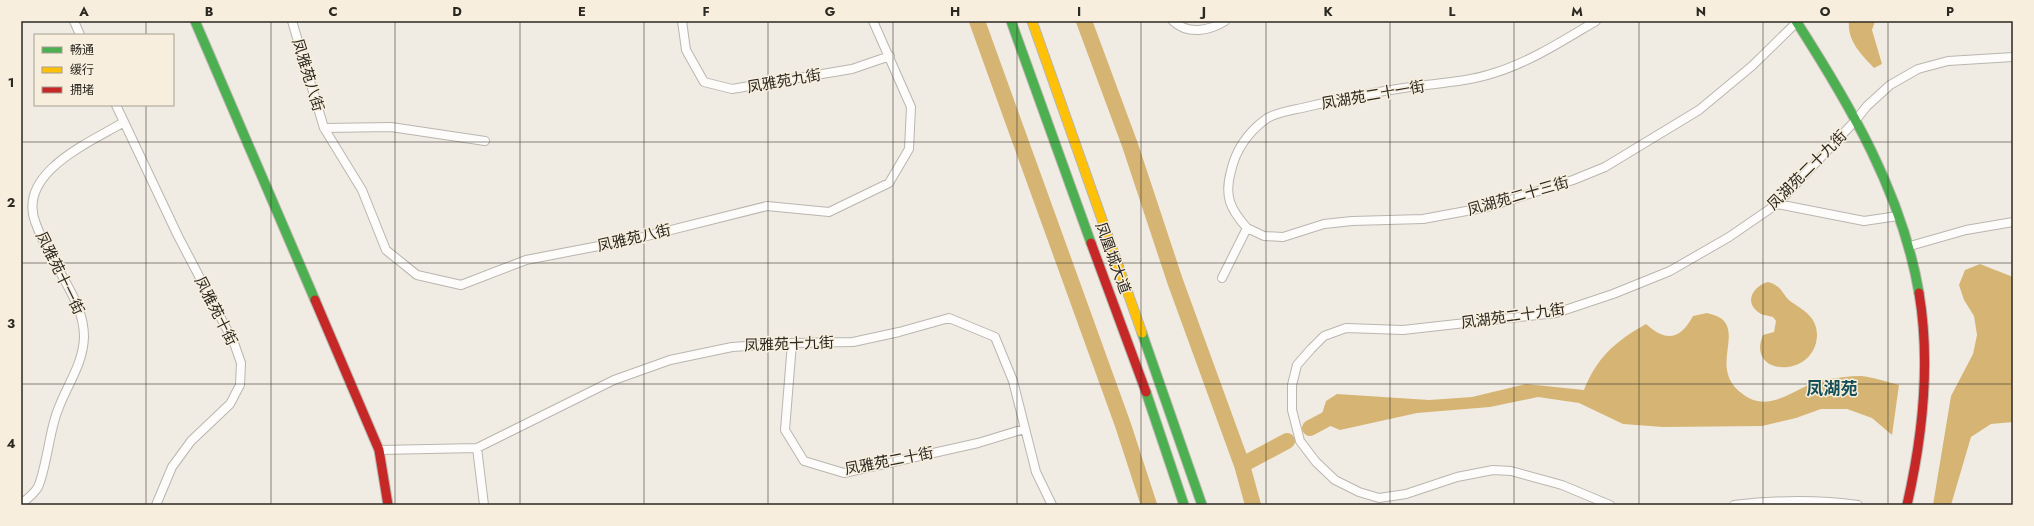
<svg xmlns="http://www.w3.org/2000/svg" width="2034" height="526" font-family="Jost,'Noto Sans SC',sans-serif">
	<rect width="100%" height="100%" fill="#f1ece3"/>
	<path fill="#d6b574" d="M1849 21H1875L1872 30 1882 64 1874 68C1861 54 1847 41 1849 21Z
		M1980 264 2013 277V422L1991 424 1971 437 1951 505H1933L1951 396 1973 354 1977 335 1974 316 1964 300 1959 285 1965 270Z
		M1768 282C1784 286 1782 297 1793 303 1805 311 1817 318 1817 335 1816 379 1745 377 1763 335L1774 332 1776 321 1773 317C1767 315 1763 316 1758 312 1743 301 1755 285 1768 282Z
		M1707 313C1711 314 1718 316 1722 319 1742 337 1708 370 1744 395 1772 415 1798 384 1824 380 1836 378 1849 376 1861 376 1873 377 1887 382 1899 385L1892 435 1872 418 1847 409H1821L1796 418 1762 426 1663 427 1623 424 1579 403 1538 397 1490 407 1417 413 1340 430 1328 425 1322 414 1326 401 1337 394 1429 400 1472 397 1526 384 1584 390C1597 357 1616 341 1646 324 1666 342 1680 340 1693 316Z"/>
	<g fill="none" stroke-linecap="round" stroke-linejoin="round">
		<path stroke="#d6b574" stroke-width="16" d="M977 21 1123 425 1149 505
			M1084 21 1130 145 1175 281 1242 465 1253 505
			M1310 428 1325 420
			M1242 465 1287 441"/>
		<defs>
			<path id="lane" d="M74 21 80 35
				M292 21 324 128 362 190 386 250 417 275 461 285 526 260 635 239 767 206 829 212 889 183 909 149 911 107 873 21
				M682 21 686 50 704 82 732 89 852 69 890 56
				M1173 21C1188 35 1209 31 1225 21
				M116 105 178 236 234 343 241 363 240 385 230 404 191 441 172 467 156 505
				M324 128 391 127 485 141
				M1777 204 1864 221 1898 216
				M1247 228C1230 209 1224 196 1231 171 1236 149 1247 133 1266 119 1276 112 1294 110 1306 107 1340 99 1375 92 1410 87 1438 83 1467 82 1494 73 1530 62 1564 40 1596 21
				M1910 246 1966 230 2013 222
				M1222 278 1247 228 1264 236 1283 237 1324 224 1352 221 1423 219 1488 207 1573 180 1605 167 1699 110 1752 66 1797 22
				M792 343 785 430 804 461 844 473 978 443 1024 429
				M477 448 484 505
				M380 450 477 448 614 380 670 360 732 347 792 343 853 342 899 332 949 318 995 337 1013 381 1036 472 1052 505
				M21 504C27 499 34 494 38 487 45 472 49 439 54 422 61 392 83 369 84 337 84 316 75 299 65 281 55 262 43 244 36 224 15 173 91 142 124 122
				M1610 505 1562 485 1511 471 1493 470 1457 477 1406 494 1379 498 1359 492 1335 480 1316 462 1300 441 1292 410V385L1297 365 1311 349 1324 336 1346 328 1403 330 1556 313 1613 294 1670 271 1729 237 1777 204 1855 121 1867 106 1890 85 1918 69 1948 61 2013 57
				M1734 505C1776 500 1816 499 1858 505"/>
			<path id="fast" d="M195 21 315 300
				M1011 21 1091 243
				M1796 21C1850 105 1902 193 1919 293
				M1142 333 1202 505
				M1146 392 1184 505"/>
			<path id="slow" d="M1032 21 1142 333"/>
			<path id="jam" d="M1091 243 1146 392
				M315 300 379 450 388 505
				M1907 505C1923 435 1931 364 1919 293"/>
		</defs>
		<use href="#lane" stroke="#b9b6af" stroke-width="10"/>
		<use href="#fast" stroke="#b9b6af" stroke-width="11"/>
		<use href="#slow" stroke="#b9b6af" stroke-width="11"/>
		<use href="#jam" stroke="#b9b6af" stroke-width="11"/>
		<use href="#lane" stroke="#fdfcfb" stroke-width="8"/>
		<use href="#fast" stroke="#4caf50" stroke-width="9"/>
		<use href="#slow" stroke="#ffc107" stroke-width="9"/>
		<use href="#jam" stroke="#c62828" stroke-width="9"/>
	</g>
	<path fill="none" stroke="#2b2822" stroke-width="1" stroke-opacity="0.55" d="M146 21V35M271 21V505M395 21V505M520 21V505M644 21V505M768 21V505M893 21V505M1017 21V505M1141 21V505M1266 21V505M1390 21V505M1514 21V505M1639 21V505M1763 21V505M1888 21V505M146 105V505M21 142H2013M21 263H2013M21 384H2013"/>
	<g text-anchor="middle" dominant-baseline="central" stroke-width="3" stroke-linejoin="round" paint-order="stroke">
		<g font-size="15" fill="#2b2822" stroke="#f7eedd">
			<text transform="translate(308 75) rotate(73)">凤雅苑八街</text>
			<text transform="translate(784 81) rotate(-10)">凤雅苑九街</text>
			<text transform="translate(1373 95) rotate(-10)">凤湖苑二十一街</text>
			<text transform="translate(1807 170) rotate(-45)">凤湖苑二十九街</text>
			<text transform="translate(1518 196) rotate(-16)">凤湖苑二十三街</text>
			<text transform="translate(634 238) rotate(-13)">凤雅苑八街</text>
			<text transform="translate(1113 258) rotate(70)">凤凰城大道</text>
			<text transform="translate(60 273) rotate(64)">凤雅苑十一街</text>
			<text transform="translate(216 311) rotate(63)">凤雅苑十街</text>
			<text transform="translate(1513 316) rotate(-8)">凤湖苑二十九街</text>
			<text transform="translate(789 344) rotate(-2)">凤雅苑十九街</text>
			<text transform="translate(889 461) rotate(-11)">凤雅苑二十街</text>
		</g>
		<g font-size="17" font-weight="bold" fill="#134f56" stroke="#f7eedd">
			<text x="1832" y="388">凤湖苑</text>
		</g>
	</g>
	<rect width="2034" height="526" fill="none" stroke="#f7eedd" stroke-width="44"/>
	<rect x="34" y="34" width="140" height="72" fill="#f7eedd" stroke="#a59f92"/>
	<rect x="42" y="47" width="20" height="6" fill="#4caf50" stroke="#a59f92"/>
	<text x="70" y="54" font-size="12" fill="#2b2822">畅通</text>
	<rect x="42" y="67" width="20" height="6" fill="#ffc107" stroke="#a59f92"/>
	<text x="70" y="74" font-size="12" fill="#2b2822">缓行</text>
	<rect x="42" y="87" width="20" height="6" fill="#c62828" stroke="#a59f92"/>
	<text x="70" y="94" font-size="12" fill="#2b2822">拥堵</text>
	<rect x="22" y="22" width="1990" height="482" fill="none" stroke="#2b2822" stroke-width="1.5"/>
	<g font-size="13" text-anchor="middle" font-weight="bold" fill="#2b2822">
		<text x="84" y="16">A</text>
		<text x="209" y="16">B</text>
		<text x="333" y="16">C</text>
		<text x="457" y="16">D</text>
		<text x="582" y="16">E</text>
		<text x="706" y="16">F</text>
		<text x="830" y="16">G</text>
		<text x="955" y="16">H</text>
		<text x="1079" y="16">I</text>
		<text x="1204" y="16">J</text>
		<text x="1328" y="16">K</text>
		<text x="1452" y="16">L</text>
		<text x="1577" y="16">M</text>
		<text x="1701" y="16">N</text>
		<text x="1825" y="16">O</text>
		<text x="1950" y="16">P</text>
		<text x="11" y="87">1</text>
		<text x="11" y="207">2</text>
		<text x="11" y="328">3</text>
		<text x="11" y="448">4</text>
	</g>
</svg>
